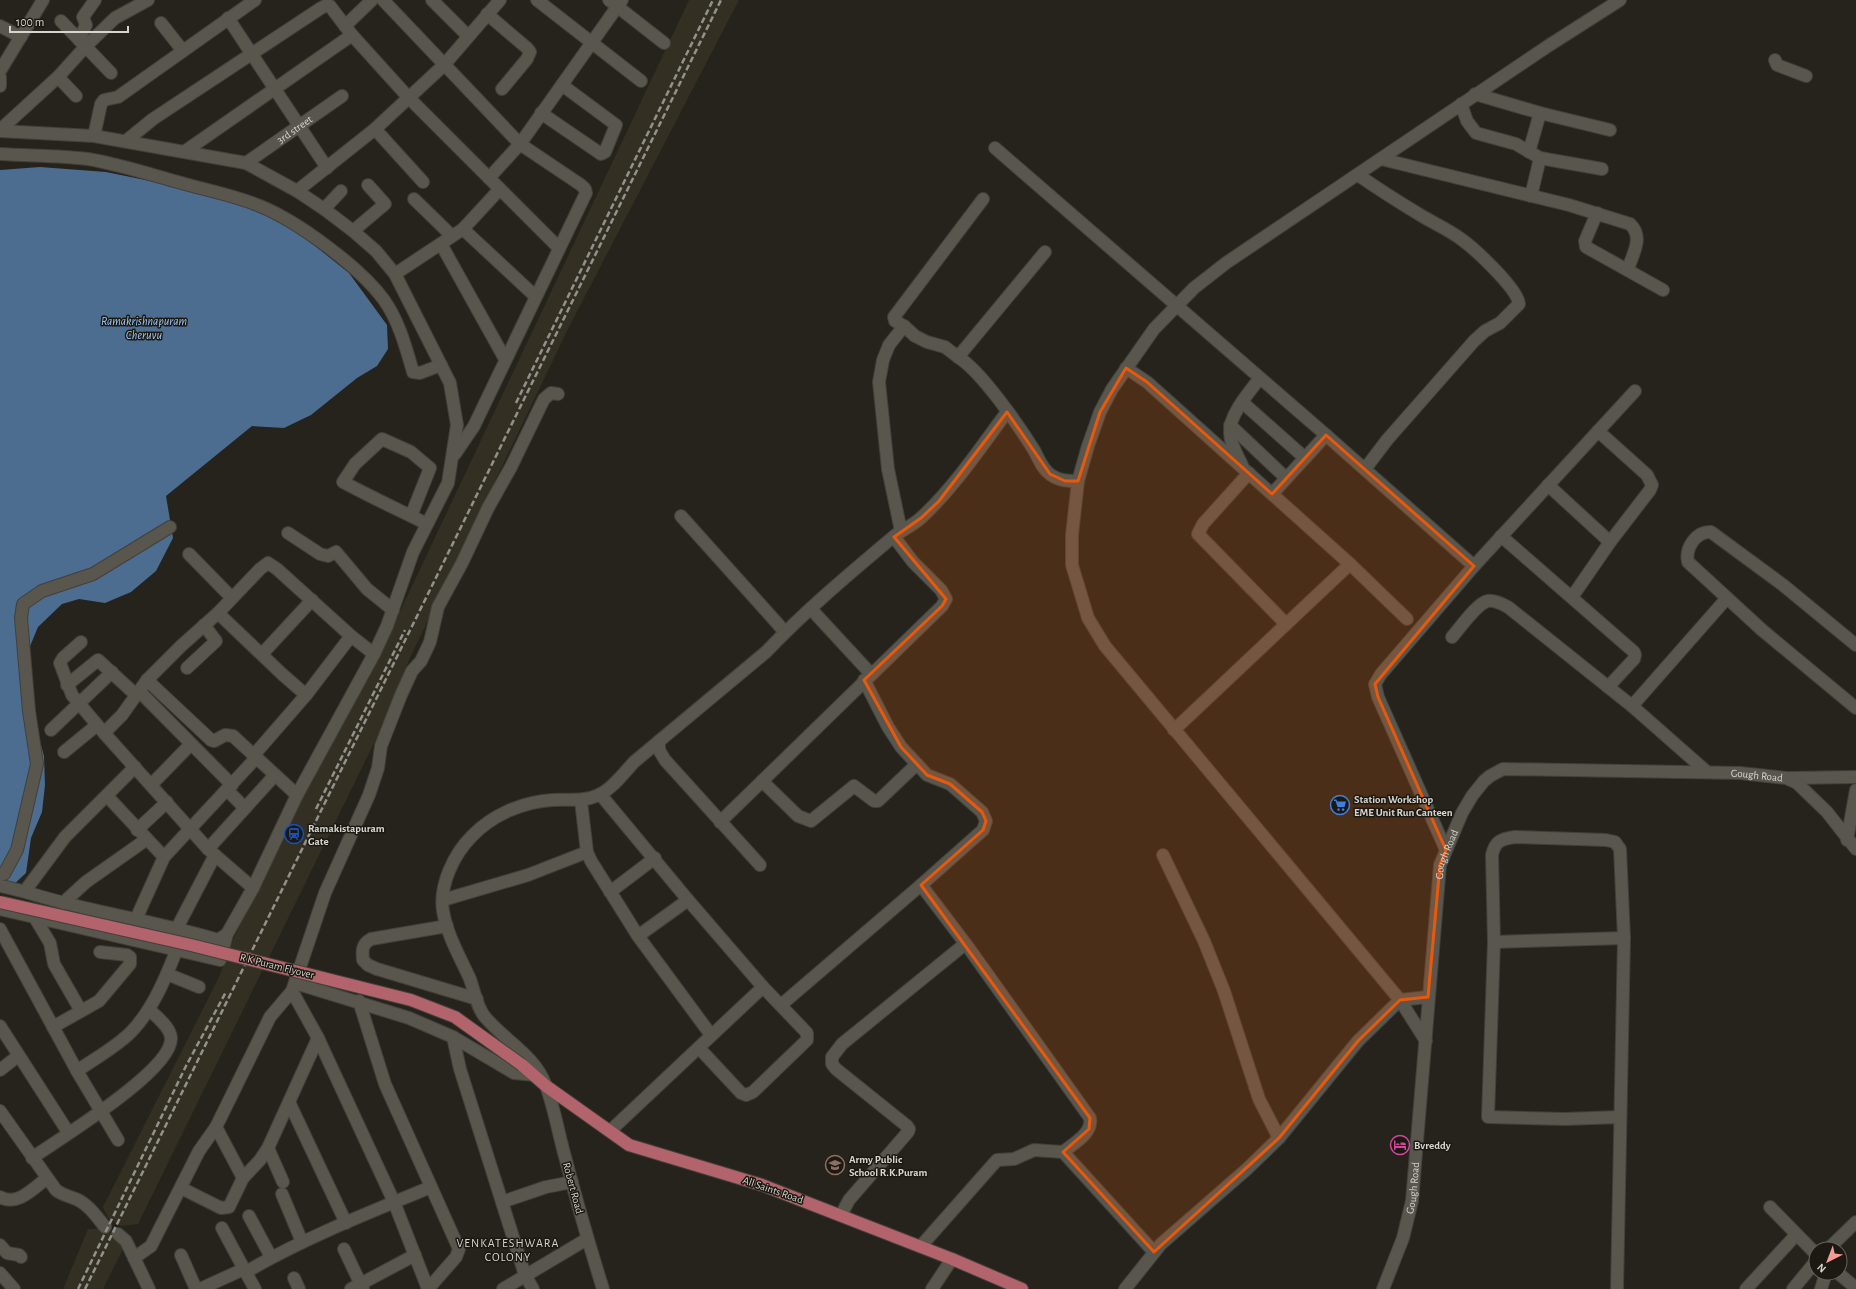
<svg xmlns="http://www.w3.org/2000/svg" width="1856" height="1289" font-family="'Alegreya Sans',sans-serif">
	<rect width="100%" height="100%" fill="#25231b"/>
	<path fill="#332f22" d="M689 0H739L569 327 409 660 379 733 138 1224 121 1226 108 1218 103 1207 219 977 233 940 296 806 369 677Z
		M88 1229H104L115 1236 125 1245 103 1289H63Z"/>
	<path fill="#4c6c90" d="M40 167 106 172 229 197 290 226 349 273 387 325 388 349 377 366 357 378 311 415 284 428 252 426 166 496 173 538 156 571 131 592 105 603 79 599 62 604 38 627 26 656 33 716 44 756 45 785 42 812 31 838 26 873 11 887 0 885V170Z"/>
	<g fill="none" stroke-linecap="round" stroke-linejoin="round">
		<defs>
			<g id="minor">
				<path d="M383 0 520 144 581 185 585 189 586 193 474 426 455 454"/>
				<path d="M432 0 468 36"/>
				<path d="M537 0 641 81"/>
				<path d="M609 0 664 43"/>
				<path d="M487 14 527 48 530 52 527 59 502 89"/>
				<path d="M228 18 327 168"/>
				<path d="M61 21 111 73"/>
				<path d="M161 23 183 51"/>
				<path d="M0 26 21 37"/>
				<path d="M345 26 372 0"/>
				<path d="M79 40 86 25 83 17 95 0"/>
				<path d="M1775 60 1777 65 1806 76"/>
				<path d="M0 71 43 0"/>
				<path d="M0 77V86"/>
				<path d="M58 77 76 96"/>
				<path d="M1475 94 1540 113 1529 152"/>
				<path d="M1461 104 1467 121 1476 133 1516 144 1540 158 1531 196"/>
				<path d="M541 113 601 154 605 152 616 125 562 85"/>
				<path d="M1540 113 1610 130"/>
				<path d="M375 129 423 182"/>
				<path d="M0 130 58 77 86 46 115 18 148 0"/>
				<path d="M0 131 94 136 246 163 297 191 324 209 353 231 376 251 395 274 450 383 457 425 448 483 413 552 387 626 374 654 297 795 253 888 227 934 220 960 0 909"/>
				<path d="M94 136 101 104 104 100 118 97 255 0"/>
				<path d="M126 141 153 119 321 8 327 5 330 6 352 35 409 98 559 248"/>
				<path d="M995 148 1326 435 1474 566"/>
				<path d="M184 152 352 35"/>
				<path d="M0 154C29 156 59 155 88 159 118 164 149 174 178 182 205 190 234 195 260 206 297 221 360 267 384 300 399 321 406 348 413 372L420 373 441 365"/>
				<path d="M1540 158 1602 169"/>
				<path d="M1381 159 1569 205 1630 224C1644 237 1633 253 1628 269"/>
				<path id="s1" d="M246 163 342 96"/>
				<path d="M1358 175C1377 188 1397 201 1417 213 1431 222 1448 229 1461 239 1475 249 1518 289 1519 304L1500 323 1485 331 1474 341 1387 440 1365 469"/>
				<path d="M489 178 520 144 622 0"/>
				<path d="M297 191 375 129 444 65 500 0"/>
				<path d="M414 199 452 236"/>
				<path d="M324 209 341 191"/>
				<path d="M1597 213 1585 241 1586 247 1663 290"/>
				<path d="M463 229 535 296"/>
				<path d="M353 231 385 204 368 185"/>
				<path d="M441 244 505 359"/>
				<path d="M395 274 463 229 499 190"/>
				<path d="M904 326 915 336 927 342 945 347 958 357 1045 252"/>
				<path d="M958 357C981 371 1019 426 1034 450 1039 459 1042 469 1051 475 1060 481 1068 481 1078 481"/>
				<path d="M1126 368 1147 382 1350 564 1174 730"/>
				<path d="M1242 402 1305 458"/>
				<path d="M1230 425 1286 478"/>
				<path d="M1242 465C1237 455 1230 443 1230 432 1229 415 1250 391 1260 378"/>
				<path d="M1249 473 1203 524 1198 534 1286 624"/>
				<path d="M1548 485 1610 542"/>
				<path d="M1272 494 1326 435"/>
				<path d="M411 516 430 468 411 452 382 439 355 464 343 482C371 497 399 510 427 524"/>
				<path d="M681 516 785 632"/>
				<path d="M901 531 888 469 879 382 883 360 889 345 904 326 895 321 894 317 983 199"/>
				<path d="M288 533 320 554 328 556 336 552 367 589 393 610"/>
				<path d="M1501 536 1634 652 1635 655 1634 659 1608 687"/>
				<path d="M189 554 232 598"/>
				<path d="M1350 564 1407 619"/>
				<path d="M1572 597 1610 542 1650 490 1652 485 1647 475 1598 431"/>
				<path d="M811 609 871 674"/>
				<path d="M218 613 282 674 306 695"/>
				<path d="M1452 637C1460 628 1477 603 1488 601 1495 600 1502 604 1508 607L1632 706 1707 772"/>
				<path d="M81 642 63 658 60 663 72 695 104 733 208 849 253 888"/>
				<path d="M1856 645 1783 585 1711 532C1696 531 1685 548 1688 562L1762 630 1856 708"/>
				<path d="M262 654 312 600"/>
				<path d="M187 668 216 641 204 625"/>
				<path d="M147 680 211 740 214 741 225 735 233 736 297 795"/>
				<path d="M864 680 888 727 901 747 927 775 950 784 982 812 986 821 983 830 921 885"/>
				<path d="M67 685 98 660 136 695"/>
				<path d="M139 691 232 785"/>
				<path d="M1632 706 1727 598"/>
				<path d="M51 730 112 672"/>
				<path d="M104 733 122 715 147 680 181 646 218 613 260 569 268 563 277 569 351 636 374 654"/>
				<path d="M659 741V750L665 760 760 865"/>
				<path d="M64 752 97 725"/>
				<path d="M253 756 306 695 351 636"/>
				<path d="M1789 778 1856 777"/>
				<path d="M762 781 798 816 811 821 854 786 874 801H878L917 764"/>
				<path d="M151 785 191 744"/>
				<path d="M227 790 245 808"/>
				<path d="M600 794 688 900 763 987 807 1033V1040L753 1092 746 1095 741 1093 699 1048"/>
				<path d="M107 796 164 857"/>
				<path d="M581 801 587 852 591 861 638 936 711 1035"/>
				<path d="M720 822 942 606 946 599 941 590 913 562 894 537"/>
				<path d="M137 830 167 802"/>
				<path d="M1847 840 1856 790"/>
				<path d="M208 849 275 775"/>
				<path d="M1446 850 1378 697 1375 684 1381 674 1474 566 1635 391"/>
				<path d="M1163 855 1204 941 1224 991 1259 1099 1279 1138"/>
				<path d="M0 874H4L17 850 37 764 29 711 21 618 23 604 42 591 93 574 170 527"/>
				<path d="M0 886C22 890 43 898 65 903 116 916 168 925 218 940L227 934"/>
				<path d="M25 891 65 837 135 767"/>
				<path d="M610 892 655 858"/>
				<path d="M443 900 528 875 587 852"/>
				<path d="M63 903 86 882 147 839"/>
				<path d="M35 918 50 943 54 964 81 1011"/>
				<path d="M136 919 164 857 256 758"/>
				<path d="M447 926 371 939C362 944 362 950 363 960L368 965 377 969 477 999"/>
				<path d="M177 928 215 855"/>
				<path d="M0 929 77 1071 118 1140"/>
				<path d="M638 936 688 900"/>
				<path d="M1494 942 1624 938"/>
				<path d="M167 974 199 987"/>
				<path d="M295 983 409 1018 453 1037 514 1073 535 1075"/>
				<path d="M292 991 318 1038 394 1202 428 1289"/>
				<path d="M359 1001 385 1084 459 1249 456 1257 428 1289"/>
				<path d="M781 1005 921 885 968 947 1090 1118C1093 1133 1074 1143 1063 1152"/>
				<path d="M0 1026 68 1132"/>
				<path d="M53 1027 99 1001 130 964V957L127 955 100 952"/>
				<path d="M453 1037 460 1069 525 1275 533 1289"/>
				<path d="M1426 1041 1400 1000 1105 646 1088 618 1072 565V535L1078 481 1088 446 1100 412 1112 389 1154 329 1194 288 1226 263 1548 46 1620 0"/>
				<path d="M0 1070 18 1056"/>
				<path d="M77 1071C94 1059 118 1046 132 1031 153 1009 166 977 177 949"/>
				<path d="M289 1102 346 1223"/>
				<path d="M0 1111 56 1190C62 1195 69 1196 76 1199 88 1204 97 1217 105 1227"/>
				<path d="M216 1127 243 1178"/>
				<path d="M610 1131 763 987"/>
				<path d="M268 1148 283 1182"/>
				<path d="M32 1158C59 1139 173 1070 171 1038 170 1026 156 1017 149 1009"/>
				<path d="M181 1188 221 1208 229 1207 243 1178 260 1160 268 1148 318 1038"/>
				<path d="M282 1194 302 1242"/>
				<path d="M0 1197C17 1207 34 1188 47 1178"/>
				<path d="M502 1202 546 1187 572 1182"/>
				<path d="M1770 1207 1816 1254"/>
				<path d="M841 1215 849 1200 908 1132 909 1129 907 1126 836 1069 832 1064V1057L842 1044 965 944"/>
				<path d="M249 1216 271 1257"/>
				<path d="M222 1228 244 1269"/>
				<path d="M118 1234 126 1241 149 1289"/>
				<path d="M0 1245 7 1253 19 1255 21 1257"/>
				<path d="M921 1246 997 1160 1014 1159 1034 1150 1063 1152 1154 1252"/>
				<path d="M344 1249 363 1289"/>
				<path d="M1828 1249 1856 1222"/>
				<path d="M181 1255 196 1289"/>
				<path d="M134 1258 151 1246 199 1151 216 1127 270 1017 292 991 325 893 369 795 378 768 381 746 401 695 412 671 421 661 430 642 438 607 462 563 488 508 511 467 544 399 551 393 558 394"/>
				<path d="M246 1272C304 1238 368 1213 431 1187"/>
				<path d="M0 1273 14 1289"/>
				<path d="M1838 1273 1856 1288"/>
				<path d="M294 1278 299 1289"/>
				<path d="M200 1289 244 1269 255 1289"/>
				<path d="M351 1289 415 1255"/>
				<path d="M503 1289 587 1239"/>
				<path d="M603 1289C589 1244 576 1199 564 1153 558 1131 554 1107 546 1086 535 1055 505 1041 485 1017 477 1008 474 990 470 979 460 957 447 935 443 911 439 885 454 854 472 836 492 815 522 802 552 800 568 799 583 802 599 795 613 788 624 773 634 762L766 652C805 611 849 574 893 537 902 530 914 525 923 516 955 486 980 448 1007 412"/>
				<path d="M932 1289 952 1259"/>
				<path d="M1125 1289 1161 1244 1247 1169 1279 1138 1358 1041 1400 1000 1428 997"/>
				<path id="s2" d="M1383 1289 1403 1238 1412 1201 1440 865 1462 813 1472 796 1484 781 1490 776 1503 769 1740 773 1786 778 1797 783 1827 812 1856 849"/>
				<path d="M1617 1289 1624 938 1620 849 1615 842 1606 840 1515 837C1501 839 1495 841 1492 855L1494 942 1488 1117 1565 1119 1620 1117"/>
				<path d="M1746 1289 1796 1235"/>
				<path d="M1793 1289 1816 1261"/>
				<path d="M1821 1289 1826 1273"/>
			</g>
			<path id="major" d="M522 1065 546 1086 629 1145 762 1185 952 1259 1022 1289"/>
		</defs>
		<use href="#minor" stroke="#42403a" stroke-width="14"/>
		<use href="#major" stroke="#42403a" stroke-width="14"/>
		<use href="#minor" stroke="#59564e" stroke-width="12"/>
		<use href="#major" stroke="#b3636b" stroke-width="12"/>
		<path stroke="#92918b" stroke-width="2.5" stroke-dasharray="6 3" stroke-linecap="butt" d="M516 403 713 0
			M316 809 405 630
			M78 1289 186 1066 226 992
			M85 1289 721 0"/>
		<defs>
			<path id="major-bridge" d="M0 902 191 945 411 1000 455 1017 522 1065"/>
		</defs>
		<use href="#major-bridge" stroke="#42403a" stroke-width="14" stroke-linecap="butt"/>
		<use href="#major-bridge" stroke="#b3636b" stroke-width="12"/>
	</g>
	<path fill="#e8590c" fill-opacity="0.2" stroke="#e8590c" stroke-width="3" stroke-linejoin="round" d="M1126 368 1147 382 1272 494 1326 435 1474 566 1375 684 1378 697 1446 850 1440 865 1428 997 1400 1000 1358 1041 1279 1138 1154 1252 1063 1152 1089 1129 1090 1118 921 885 983 830 986 821 982 812 950 784 927 775 901 747 864 680 942 606 946 599 894 537 921 518 939 501 1007 412 1050 474 1065 481H1078L1100 412Z"/>
	<defs>
		<symbol id="supermarket-ring" viewBox="-11 -11 22 22"><circle r="9.5" fill="#1b1912" stroke="#3f7fe0" stroke-width="1.5"/><path d="M-6-5.5h2.5l.6 2H6L4.5 2H-2.5L-4.4-4H-6ZM-1.5 3.2a1.3 1.3 0 1 0 .1 0ZM3 3.2a1.3 1.3 0 1 0 .1 0Z" fill="#3f7fe0"/></symbol>
		<symbol id="station-ring" viewBox="-11 -11 22 22"><circle r="9.5" fill="#1b1912" stroke="#1a4fb4" stroke-width="1.5"/><path d="M-3-6H3Q5-6 5-4V2Q5 4 3 4L4.5 6H3L1.5 4h-3L-3 6H-4.5L-3 4Q-5 4-5 2V-4Q-5-6-3-6ZM-3.5-4v3h7v-3ZM-3.5 1v1.5H-2V1ZM2 1v1.5H3.5V1Z" fill="#1a4fb4"/></symbol>
		<symbol id="hotel-ring" viewBox="-11 -11 22 22"><circle r="9.5" fill="#1b1912" stroke="#d1479c" stroke-width="1.5"/><path d="M-6-4.5h1.5V1H6V5H4.5V3h-9V5H-6ZM-4 0a1.8 1.8 0 1 1 3.6 0ZM.5 0V-2.5h3Q6-2.5 6 0Z" fill="#d1479c"/></symbol>
		<symbol id="school-ring" viewBox="-11 -11 22 22"><circle r="9.5" fill="#1b1912" stroke="#8d6e63" stroke-width="1.5"/><path d="M0-5L7-2L0 1L-7-2ZM-4 1L0 2.5L4 1V4Q0 6-4 4Z" fill="#8d6e63"/></symbol>
	</defs>
	<g fill-rule="evenodd">
		<use href="#supermarket-ring" x="1329" y="794" width="22" height="22"/>
		<use href="#station-ring" x="283" y="823" width="22" height="22"/>
		<use href="#hotel-ring" x="1389" y="1134" width="22" height="22"/>
		<use href="#school-ring" x="824" y="1154" width="22" height="22"/>
	</g>
	<g text-anchor="middle" dominant-baseline="central" stroke-width="3" stroke-linejoin="round" paint-order="stroke">
		<g font-size="11" fill="#d5d4cf" stroke="#1b1912">
			<text stroke="none"><textPath href="#s1" startOffset="59">3rd street</textPath></text>
			<text stroke="none"><textPath href="#s2" startOffset="802">Gough Road</textPath></text>
			<text stroke="none"><textPath href="#s2" startOffset="442">Gough Road</textPath></text>
			<text transform="translate(277 966) rotate(14)">R K Puram Flyover</text>
			<text stroke="none"><textPath href="#s2" startOffset="106">Gough Road</textPath></text>
			<text transform="translate(573 1188) rotate(75)">Robert Road</text>
			<text transform="translate(773 1190) rotate(19)">All Saints Road</text>
		</g>
		<g font-size="11" font-weight="bold" fill="#d5d4cf" stroke="#1b1912" text-anchor="start">
			<text x="1354" y="799">Station Workshop<tspan x="1354" dy="13">EME Unit Run Canteen</tspan></text>
			<text x="308" y="828">Ramakistapuram<tspan x="308" dy="13">Gate</tspan></text>
			<text x="1414" y="1145">Bvreddy</text>
			<text x="849" y="1159">Army Public<tspan x="849" dy="13">School R.K.Puram</tspan></text>
		</g>
		<g font-size="12" font-style="italic" fill="#a0c8f7" stroke="#1b1912">
			<text x="144" y="321">Ramakrishnapuram<tspan x="144" dy="14">Cheruvu</tspan></text>
		</g>
		<g font-size="12" letter-spacing="1" fill="#d5d4cf" stroke="#1b1912">
			<text x="508" y="1243">VENKATESHWARA<tspan x="508" dy="14">COLONY</tspan></text>
		</g>
	</g>
	<g transform="translate(1828 1261) rotate(222)"><circle r="19" fill="#1b1912" stroke="#65645e"/>
	<path d="M0-3L7 15L0 10L-7 15Z" fill="#f59c93"/>
	<text y="-6" font-size="11" font-weight="bold" text-anchor="middle" fill="#d5d4cf">N</text>
	</g>
	<path d="M10 26v6h118v-6" fill="none" stroke="#d5d4cf" stroke-width="2"/>
	<text x="16" y="26" font-size="12" fill="#d5d4cf" stroke="#1b1912" stroke-width="3" paint-order="stroke">100 m</text>
</svg>
